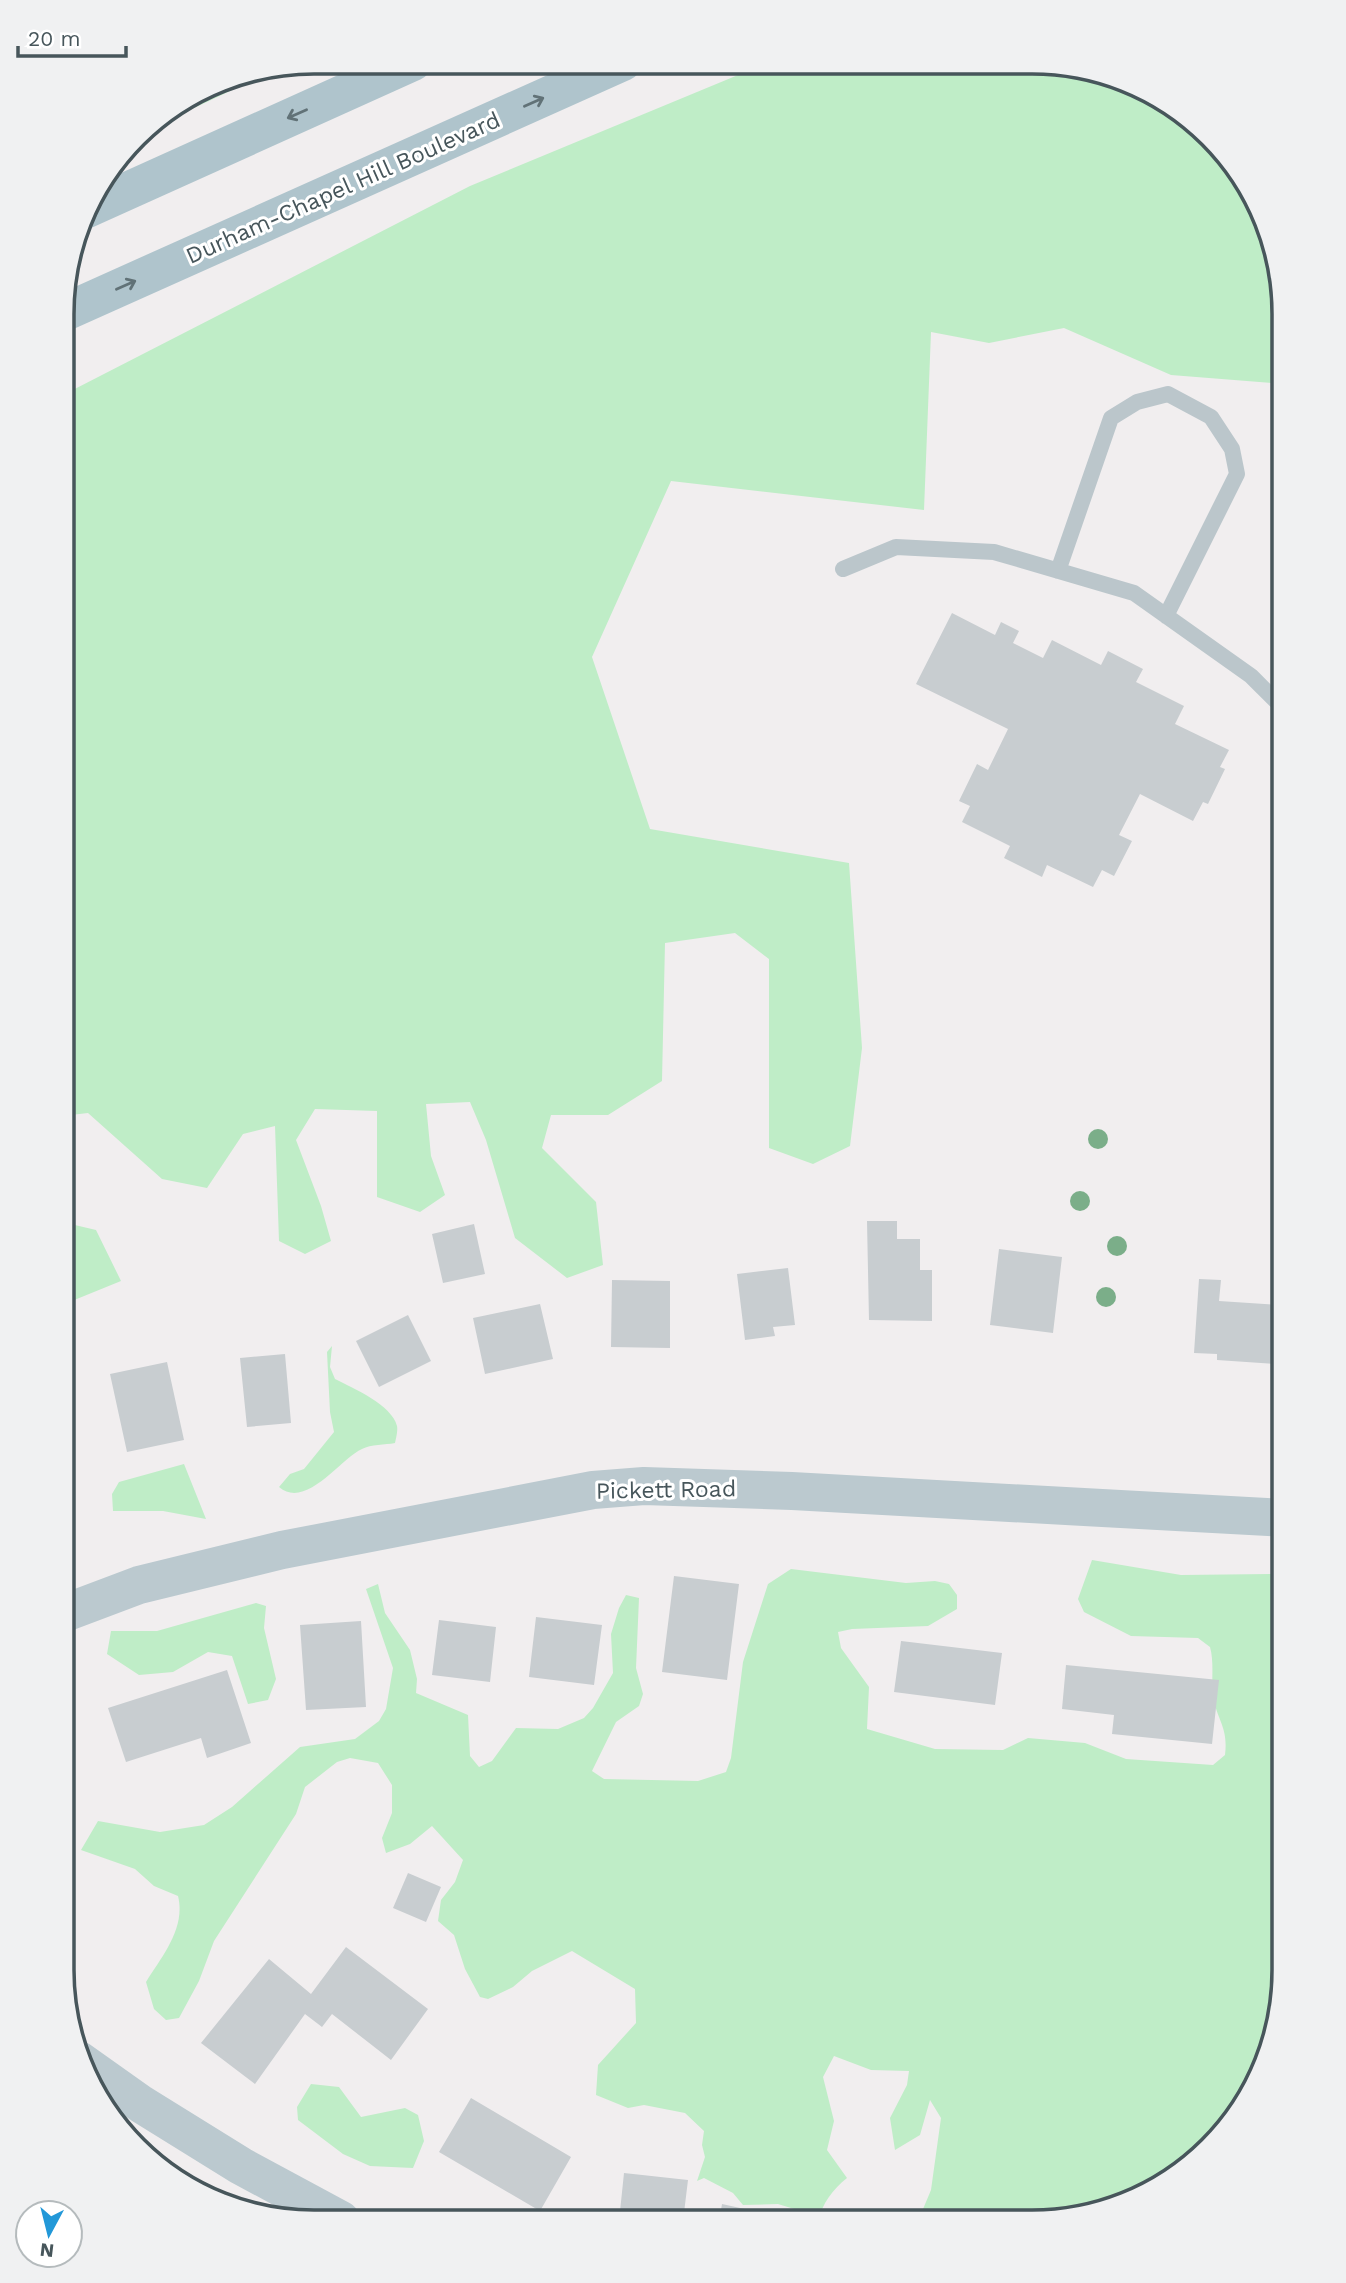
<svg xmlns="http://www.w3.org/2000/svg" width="1346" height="2283" font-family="'Work Sans',sans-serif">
	<rect width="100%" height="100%" fill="#f1eeef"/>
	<path fill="#bfedc7" d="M767 63H1066L1186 114 1266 217 1285 313V384L1171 375 1064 328 989 343 931 332 924 510 671 481 592 657 650 829 849 863 862 1048 850 1146 813 1164 769 1148V959L735 933 665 943 662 1081 608 1115H551L542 1148 596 1202 603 1265 567 1278 515 1238 486 1140 470 1102 426 1104 431 1156 445 1195 420 1212 377 1197V1111L315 1109 296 1140 321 1206 331 1241 305 1254 279 1241 275 1126 243 1134 207 1188 162 1179 88 1113 62 1116 63 395 470 186Z
		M279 68 139 134 147 124 217 80Z
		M62 1222 96 1230 121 1281 62 1305Z
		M332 1346 330 1367 335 1379C353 1388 392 1405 397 1426 398 1431 396 1438 395 1443 385 1445 371 1444 362 1449 340 1459 306 1510 279 1487L290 1474 304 1469 334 1432 330 1412 327 1352Z
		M184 1464 206 1519 163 1511H113L112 1494 119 1482Z
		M1092 1560 1181 1575 1271 1574 1284 1576V1987L1266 2066 1233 2123 1129 2203 1033 2222 918 2221 931 2190 941 2118 930 2100 920 2135 895 2150 890 2118 907 2085 909 2071 871 2070 834 2056 823 2077 834 2121 827 2150 847 2178C833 2189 822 2204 818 2221H801L804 2212 778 2204 743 2205 733 2193 704 2178 697 2181 705 2157 702 2145 704 2131 685 2113 644 2105 628 2108 596 2095 598 2065 636 2023 635 1989 572 1951 532 1971 513 1987 488 1999 480 1997 465 1969 454 1935 438 1921 441 1900 455 1882 463 1860 432 1826 410 1844 386 1853 382 1838 392 1813V1785L378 1763 350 1758 337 1762 305 1787 296 1814 214 1941 199 1981 179 2018 166 2020 154 2009 146 1982C162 1956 186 1928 178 1896L154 1886 135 1869 81 1850 98 1821 160 1832 204 1825 232 1807 300 1747 355 1739 379 1721 386 1709 393 1668 366 1589 378 1584 385 1613 410 1650 417 1679 416 1693 468 1715 470 1756 479 1767 492 1761 516 1728 558 1729 584 1718 593 1708 613 1673 611 1634 619 1608 626 1595 639 1598 636 1668 643 1694 639 1706 616 1722 592 1771 604 1779 698 1781 726 1772 731 1758 743 1662 768 1584 791 1569 906 1583 935 1581 949 1584 957 1595V1609L928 1626 852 1629 838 1632 841 1648 869 1687 867 1729 935 1749 1003 1750 1028 1738 1085 1743 1126 1759 1213 1765 1225 1755C1228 1730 1220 1724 1214 1702 1210 1684 1215 1665 1210 1647L1198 1638 1131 1636 1084 1612 1078 1599Z
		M256 1603 266 1606 264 1628 276 1679 268 1700 248 1704 232 1656 208 1652 173 1672 139 1675 107 1654 111 1631H157Z
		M311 2084 339 2087 361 2117 405 2108 418 2115 424 2141 413 2168 370 2166 343 2154 298 2120 297 2107Z"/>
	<path fill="#c8cdd0" d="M952 613 995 635 1001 622 1019 631 1013 643 1043 658 1052 640 1101 665 1108 651 1143 669 1136 682 1184 706 1175 724 1229 750 1220 767 1225 769 1208 804 1203 802 1193 821 1140 794 1119 835 1132 841 1114 876 1102 870 1093 887 1047 865 1042 877 1004 858 1010 846 962 822 970 806 959 801 977 764 988 770 1008 729 916 684Z
		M867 1221H897V1239H920V1270H932V1321L869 1320Z
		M474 1224 485 1274 443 1283 432 1234Z
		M999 1249 1062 1257 1053 1333 990 1325Z
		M788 1268 795 1325 773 1327 775 1336 745 1340 737 1274Z
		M1199 1279 1221 1280 1219 1301 1279 1305 1275 1364 1217 1360V1354L1194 1353Z
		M612 1280 670 1281V1348L611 1347Z
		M540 1304 553 1359 485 1374 473 1318Z
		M408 1315 431 1361 379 1387 356 1341Z
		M285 1354 291 1423 247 1427 240 1358Z
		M167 1362 184 1440 127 1452 110 1374Z
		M62 1444 74 1468 62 1474Z
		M674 1576 739 1584 727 1680 662 1672Z
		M536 1617 602 1625 594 1685 529 1677Z
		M439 1620 496 1627 490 1682 432 1675Z
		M361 1621 366 1707 306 1710 300 1625Z
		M901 1641 1002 1653 995 1705 894 1692Z
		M1066 1665 1219 1680 1212 1744 1112 1734 1114 1715 1062 1709Z
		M227 1670 251 1743 207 1758 201 1738 126 1762 108 1708Z
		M408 1873 441 1887 426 1922 393 1908Z
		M346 1947 428 2009 391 2060 332 2014 322 2027 305 2014 255 2084 201 2043 269 1959 311 1994Z
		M471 2098 571 2157 540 2211 439 2152Z
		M624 2173 688 2180 683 2221H619Z
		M722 2204 785 2218 784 2221H719Z"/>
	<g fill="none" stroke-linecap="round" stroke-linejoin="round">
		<path stroke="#bbc6cb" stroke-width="16" d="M843 569 896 547 994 552 1134 593 1251 676 1285 710
			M1058 571 1111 418 1137 402 1168 394 1211 417 1232 449 1237 474 1166 616"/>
		<path stroke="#bbc9cf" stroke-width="38" d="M62 1614 139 1585 282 1550 593 1490 644 1486 792 1491 1284 1518
			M79 2060 141 2104 241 2166 341 2220"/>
		<path stroke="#afc4cc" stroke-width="38" d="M85 210 413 62
			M63 313 623 62"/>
	</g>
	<g fill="#7bae89">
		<circle cx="1098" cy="1139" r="10"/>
		<circle cx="1080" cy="1201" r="10"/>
		<circle cx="1117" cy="1246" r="10"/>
		<circle cx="1106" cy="1297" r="10"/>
	</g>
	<defs><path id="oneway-shaft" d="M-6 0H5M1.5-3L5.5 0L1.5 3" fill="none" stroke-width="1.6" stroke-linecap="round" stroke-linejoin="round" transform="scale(1.75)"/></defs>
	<g stroke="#617277">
		<use href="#oneway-shaft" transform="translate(534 102) rotate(-24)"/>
		<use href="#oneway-shaft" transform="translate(297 114) rotate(156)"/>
		<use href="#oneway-shaft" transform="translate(126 285) rotate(-24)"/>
	</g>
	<g text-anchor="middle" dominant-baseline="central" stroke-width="6" stroke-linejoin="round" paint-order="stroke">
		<g font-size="23" fill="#47565b" stroke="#fff">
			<text transform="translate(343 188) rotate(-24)">Durham-Chapel Hill Boulevard</text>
			<text transform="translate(666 1490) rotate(-1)">Pickett Road</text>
		</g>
	</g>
	<path d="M0 0H1346V2283H0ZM314 74H1032A240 240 0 0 1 1272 314V1970A240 240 0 0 1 1032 2210H314A240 240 0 0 1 74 1970V314A240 240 0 0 1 314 74Z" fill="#f0f1f2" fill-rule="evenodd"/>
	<path fill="none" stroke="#47565b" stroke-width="3.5" d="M314 74H1032A240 240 0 0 1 1272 314V1970A240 240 0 0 1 1032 2210H314A240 240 0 0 1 74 1970V314A240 240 0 0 1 314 74Z"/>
	<g transform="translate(49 2234) rotate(187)"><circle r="33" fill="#ffffff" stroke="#b5bbbd" stroke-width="2"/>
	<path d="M0-5L12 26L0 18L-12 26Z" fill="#2298d8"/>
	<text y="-10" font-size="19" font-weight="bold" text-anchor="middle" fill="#47565b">N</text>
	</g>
	<path d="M18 46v10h108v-10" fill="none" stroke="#47565b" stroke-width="3.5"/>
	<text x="28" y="46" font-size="21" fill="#47565b" stroke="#ffffff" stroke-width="5" paint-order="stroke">20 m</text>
</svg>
